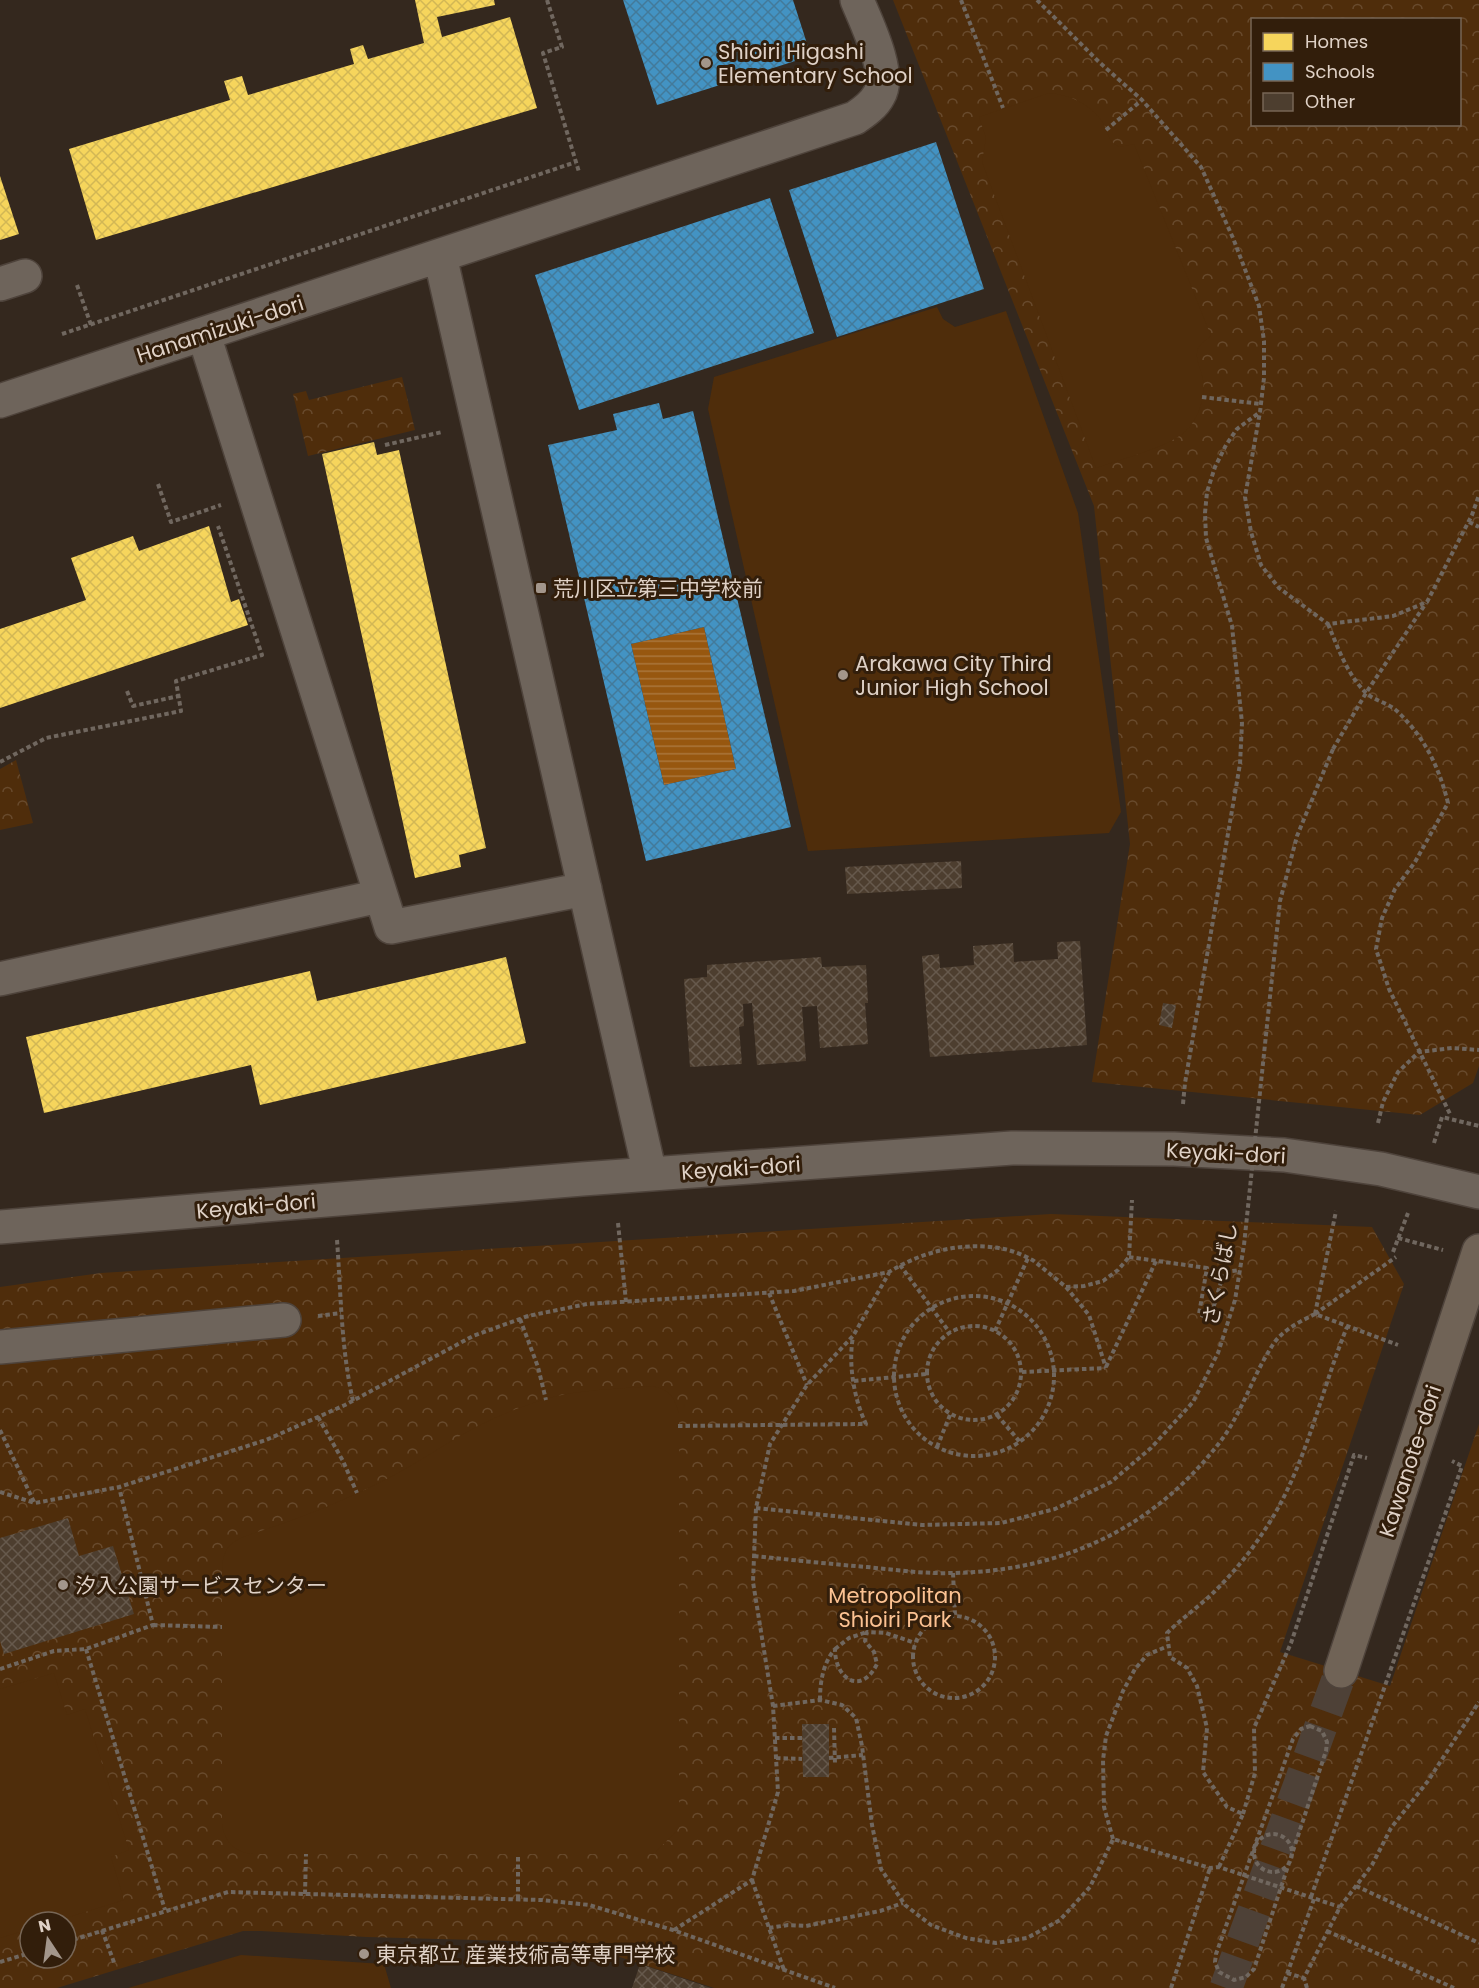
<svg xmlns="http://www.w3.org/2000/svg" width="1479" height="1988" font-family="Poppins,'Noto Sans JP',sans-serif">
	<defs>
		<pattern id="forest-crowns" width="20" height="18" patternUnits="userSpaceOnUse" patternTransform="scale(1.5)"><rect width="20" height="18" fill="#4f2d0b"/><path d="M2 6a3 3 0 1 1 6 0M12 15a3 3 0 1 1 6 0" fill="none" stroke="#684a2d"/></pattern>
		<pattern id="water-rules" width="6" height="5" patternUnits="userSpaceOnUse" patternTransform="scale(1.5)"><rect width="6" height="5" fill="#97570f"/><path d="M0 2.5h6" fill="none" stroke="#aa763c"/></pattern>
		<pattern id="homes-cross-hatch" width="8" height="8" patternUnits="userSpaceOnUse" patternTransform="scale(1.5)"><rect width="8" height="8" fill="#f6d55c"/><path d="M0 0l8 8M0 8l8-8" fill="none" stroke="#d2b755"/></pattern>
		<pattern id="schools-cross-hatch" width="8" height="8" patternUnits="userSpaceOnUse" patternTransform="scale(1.5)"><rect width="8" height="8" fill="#4393c3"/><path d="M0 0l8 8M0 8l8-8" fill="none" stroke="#437a9a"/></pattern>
		<pattern id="building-cross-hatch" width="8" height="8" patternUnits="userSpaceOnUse" patternTransform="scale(1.5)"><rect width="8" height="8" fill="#4d3e2f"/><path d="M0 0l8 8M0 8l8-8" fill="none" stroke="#66594c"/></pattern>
	</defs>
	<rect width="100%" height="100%" fill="#34281e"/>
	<path fill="url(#forest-crowns)" fill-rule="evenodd" d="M893 0H1479V1066L1473 1083 1420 1115 1092 1082 1130 844 1094 506ZM1252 20H1460V124H1252Z
		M402 377 415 430 308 456 293 394 306 391 309 400Z
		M16 760 33 823 0 830V769Z
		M1051 1214 1372 1227 1404 1284 1280 1652 1390 1686 1479 1424V1988H714L577 1943 367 1937 261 1931H243L57 1988H0V1287L101 1273ZM30 1922H66V1958H30Z"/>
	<path fill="#4f2d0b" d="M1049 93C1070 95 1091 104 1103 123 1110 135 1106 139 1119 147L1134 144 1211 336C1205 341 1197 345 1197 353 1196 362 1202 372 1203 380 1206 398 1198 419 1186 431 1169 447 1119 460 1096 468L982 162 986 138 979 117Z
		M937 307 943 319 955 327 1006 311 1078 513 1121 812 1109 833 808 851 708 409 714 377Z
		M652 1386C671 1391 673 1395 679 1413V1828L654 1854H253C235 1853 224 1841 222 1824V1570C223 1545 233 1540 255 1533 304 1517 352 1498 398 1473 436 1452 472 1425 514 1410 527 1405 543 1399 557 1396 587 1389 622 1389 652 1386Z
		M54 1673 67 1715 85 1709 129 1850 111 1857 124 1900 53 1922H30V1929L0 1938V1689Z
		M241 1955 384 1964 391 1988H128Z"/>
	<path fill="url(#water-rules)" d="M704 627 736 769 664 785 631 644Z"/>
	<path fill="url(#homes-cross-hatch)" d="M415 0H494L495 5 437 17 442 37 510 17 537 108 96 240 69 149 230 100 224 81 242 76 248 95 354 64 350 49 363 45 368 59 424 43Z
		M0 176 19 234 0 240Z
		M374 442 377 455 399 450 486 848 459 855 461 867 415 878 322 454Z
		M209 526 231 602 239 599 248 625 0 708V629L86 600 71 558 133 536 139 551Z
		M506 957 526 1043 260 1105 251 1065 44 1113 26 1037 310 971 317 1001Z"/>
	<path fill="url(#schools-cross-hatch)" fill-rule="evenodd" d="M623 0H793L811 56 657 105Z
		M936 142 984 289 837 337 789 190Z
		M770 198 814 333 579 410 535 275Z
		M659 403 663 419 693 411 791 827 646 861 548 445 617 430 613 414ZM704 627 736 769 664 785 631 644Z"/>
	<path fill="url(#building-cross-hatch)" d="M961 861 962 888 847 894 845 867Z
		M1080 941 1087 1045 930 1057 922 956 939 954 940 968 974 965 973 946 1013 943 1014 962 1058 959 1057 942Z
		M821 957 822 967 866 965 868 1003H865L868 1044 820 1048 817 1006 802 1007 806 1061 757 1065 752 1003 743 1004 744 1026 739 1027 742 1064 690 1067 684 979 707 977V965Z
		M1163 1003 1176 1005 1172 1028 1159 1025Z
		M68 1518 79 1556 113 1546 134 1614 4 1654 0 1641V1538Z
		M802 1724H829V1777H803Z
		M640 1964 711 1988H632Z"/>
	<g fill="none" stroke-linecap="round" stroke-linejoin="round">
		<path stroke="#4e4137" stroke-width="33" stroke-dasharray="33 16" stroke-linecap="butt" d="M1226 1988 1341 1671"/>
		<defs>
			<path id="minor" d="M440 256 650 1174
				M0 284 25 276
				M204 335 391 927 585 889
				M0 401 855 118C864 112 874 105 879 95 892 74 866 22 857 0
				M0 979 380 896
				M0 1227 582 1179 1012 1148 1174 1149 1284 1155 1381 1169 1479 1192
				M0 1347 284 1320"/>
			<path id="major" d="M1341 1671 1479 1251"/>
		</defs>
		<use href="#minor" stroke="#4e433b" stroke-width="36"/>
		<use href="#major" stroke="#4e433b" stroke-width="36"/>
		<path stroke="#70675f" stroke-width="4" stroke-dasharray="4.5 3" stroke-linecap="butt" d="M547 0 562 47 543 53 579 172
			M961 0 1003 108
			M1037 0 1099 62 1142 100 1201 167 1233 238 1259 306 1264 341V378L1260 412 1245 497 1251 532 1261 565 1279 588 1328 624 1393 616 1427 602 1472 515 1479 495
			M1106 130 1142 100
			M77 285 91 325
			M62 334 576 162
			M1202 397 1261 404
			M385 445 442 432
			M158 484 171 522 221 505
			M1469 522 1479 527
			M1328 624C1338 648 1347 674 1366 693 1375 701 1389 703 1398 712 1425 738 1439 767 1448 803L1415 862 1395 889 1382 918 1376 949 1389 989 1450 1114
			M127 691 133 706 179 696
			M1333 749 1366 693 1426 603
			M0 762 46 738 181 711 176 681 262 655 218 526
			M1183 1104 1185 1083 1240 764 1242 723 1232 626 1206 538 1205 513 1207 492 1215 467 1226 445 1237 429 1260 412
			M1378 1123 1383 1102 1398 1072 1419 1052 1452 1048 1479 1050
			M1434 1143 1442 1117 1479 1126
			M618 1223 626 1302
			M1398 1238 1443 1250
			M337 1240C341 1294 341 1348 353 1401
			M1393 1252 1408 1213
			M1129 1257 1207 1268 1199 1314 1210 1319 1224 1272 1240 1270
			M900 1265 950 1333
			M1066 1287 1084 1286 1103 1281 1118 1270 1129 1257 1132 1200
			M769 1293 807 1385
			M894 1376a80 80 0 1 1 160 0a80 80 0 1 1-160 0Z
			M1315 1314 1336 1211
			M1315 1314 1396 1257
			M318 1316 341 1313
			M520 1319 538 1367 546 1400
			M927 1373a47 47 0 1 1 94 0a47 47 0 1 1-94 0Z
			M995 1331 1028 1258
			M1106 1367 1156 1261
			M1022 1372 1105 1368
			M854 1381 926 1374
			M997 1415 1020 1442
			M318 1417 343 1461 357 1493
			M678 1426 866 1424C854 1399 848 1364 853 1337
			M0 1430 34 1502
			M937 1447 950 1415
			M0 1492 35 1503 119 1487 266 1440 345 1405 473 1336 528 1316 587 1304 794 1291 889 1272C923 1251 964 1241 1004 1249 1014 1251 1025 1256 1034 1261L1066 1287 1089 1315 1106 1368
			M754 1556C792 1560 830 1564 867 1567 896 1570 925 1574 953 1573 1062 1571 1153 1529 1220 1442 1242 1413 1252 1377 1272 1346 1281 1331 1299 1322 1315 1314L1398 1345
			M953 1573 955 1615
			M913 1657a41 41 0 1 1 82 0a41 41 0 1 1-82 0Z
			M153 1625 222 1627
			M86 1649 165 1910
			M835 1649 849 1638 867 1632
			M0 1669 54 1651 86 1649 153 1625 119 1487
			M820 1700C820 1682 823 1663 835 1649 835 1679 861 1696 877 1664L874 1652 865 1641 867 1632 886 1633 915 1643
			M773 1706 820 1700 842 1705 856 1718 862 1746 872 1825 881 1869 905 1905 931 1925 966 1938 996 1943 1027 1938 1060 1920 1090 1887 1113 1839 1210 1868 1219 1867 1340 1907
			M1310 1726 1322 1731 1327 1742 1326 1751 1254 1969 1246 1977 1234 1980 1219 1972 1215 1962 1216 1954 1293 1739 1301 1729Z
			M834 1728 835 1764
			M775 1738H802
			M776 1758 802 1759
			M829 1758 863 1755
			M1243 1814 1255 1773 1254 1728 1291 1643 1354 1455 1367 1458
			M1254 1853a19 19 0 1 1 38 0a19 19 0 1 1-38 0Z
			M1113 1839 1104 1807 1103 1760 1106 1736 1123 1691 1135 1669 1147 1655 1168 1646
			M1219 1867 1243 1814 1227 1807 1203 1772 1207 1728 1197 1686 1187 1668 1170 1657 1167 1633C1182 1618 1201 1605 1215 1591 1232 1574 1249 1554 1262 1534 1305 1472 1319 1396 1347 1327
			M752 1880 784 1970
			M1356 1886 1479 1943
			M305 1894 306 1854
			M1311 1897 1462 1466 1452 1461
			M518 1899V1854
			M769 1928 788 1925 806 1926 880 1911 903 1903
			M102 1930 115 1965
			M674 1930 752 1880 778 1792 773 1706 753 1582 756 1508 770 1444 807 1385 853 1336 889 1273
			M1327 1931 1454 1988
			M66 1942 228 1892 542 1900 589 1905 673 1930 835 1988
			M0 1962 30 1953
			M1287 1973 1304 1978
			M1171 1988 1210 1868
			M1282 1988 1314 1899
			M1307 1988 1304 1978 1340 1907 1372 1865 1391 1828 1428 1781 1479 1702"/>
		<use href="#minor" stroke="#6e645b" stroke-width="33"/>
		<use href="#major" stroke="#706356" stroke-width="33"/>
		<path stroke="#70675f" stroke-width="4" stroke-dasharray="4.5 3" stroke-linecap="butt" d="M756 1508 922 1525 1001 1523 1055 1509 1111 1482 1151 1448 1193 1402 1218 1353 1235 1300 1244 1245 1280 901 1297 836 1333 749"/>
	</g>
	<g fill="#a3968b" stroke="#321e0b" stroke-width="2">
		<circle cx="706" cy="63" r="6"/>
		<rect x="535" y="582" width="12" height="12" rx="3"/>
		<circle cx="843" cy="675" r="6"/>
		<circle cx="63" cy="1585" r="6"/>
		<circle cx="364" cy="1954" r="6"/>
	</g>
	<g text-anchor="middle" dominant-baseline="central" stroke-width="6" stroke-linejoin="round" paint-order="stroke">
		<g font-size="21" fill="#dfd1c6" stroke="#321e0b" text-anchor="start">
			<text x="718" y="51">Shioiri Higashi<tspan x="718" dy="24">Elementary School</tspan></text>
			<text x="553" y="588">荒川区立第三中学校前</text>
			<text x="855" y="663">Arakawa City Third<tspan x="855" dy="24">Junior High School</tspan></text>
			<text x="75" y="1585">汐入公園サービスセンター</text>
			<text x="376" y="1954">東京都立 産業技術高等専門学校</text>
		</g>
		<g font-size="21" fill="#dfd1c6" stroke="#321e0b">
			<text transform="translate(220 329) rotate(-18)">Hanamizuki-dori</text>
			<text transform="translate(1226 1153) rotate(3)">Keyaki-dori</text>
			<text transform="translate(741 1168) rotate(-4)">Keyaki-dori</text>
			<text transform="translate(256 1206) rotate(-5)">Keyaki-dori</text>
			<text transform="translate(1220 1274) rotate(-79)">さくらばし</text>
			<text transform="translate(1410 1461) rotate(-72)">Kawanote-dori</text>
		</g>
		<g font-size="21" fill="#fcc292" stroke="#321e0b">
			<text x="895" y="1595">Metropolitan<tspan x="895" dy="24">Shioiri Park</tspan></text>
		</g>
	</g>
	<rect x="1251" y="18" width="210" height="108" fill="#321e0b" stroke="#776656" stroke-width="1.5"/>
	<rect x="1263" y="33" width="30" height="18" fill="#f6d55c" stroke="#776656" stroke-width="1.5"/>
	<text x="1305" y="48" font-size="18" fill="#dfd1c6">Homes</text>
	<rect x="1263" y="63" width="30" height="18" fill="#4393c3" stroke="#776656" stroke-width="1.5"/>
	<text x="1305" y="78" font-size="18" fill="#dfd1c6">Schools</text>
	<rect x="1263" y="93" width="30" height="18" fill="#4d3e2f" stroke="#776656" stroke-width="1.5"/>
	<text x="1305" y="108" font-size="18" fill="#dfd1c6">Other</text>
	<g transform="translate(48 1940) rotate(347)"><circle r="28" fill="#321e0b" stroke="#776656" stroke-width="1.5"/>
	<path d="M0-4.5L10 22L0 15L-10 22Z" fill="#a3968b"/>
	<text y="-9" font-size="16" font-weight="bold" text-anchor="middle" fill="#dfd1c6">N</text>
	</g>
</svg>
